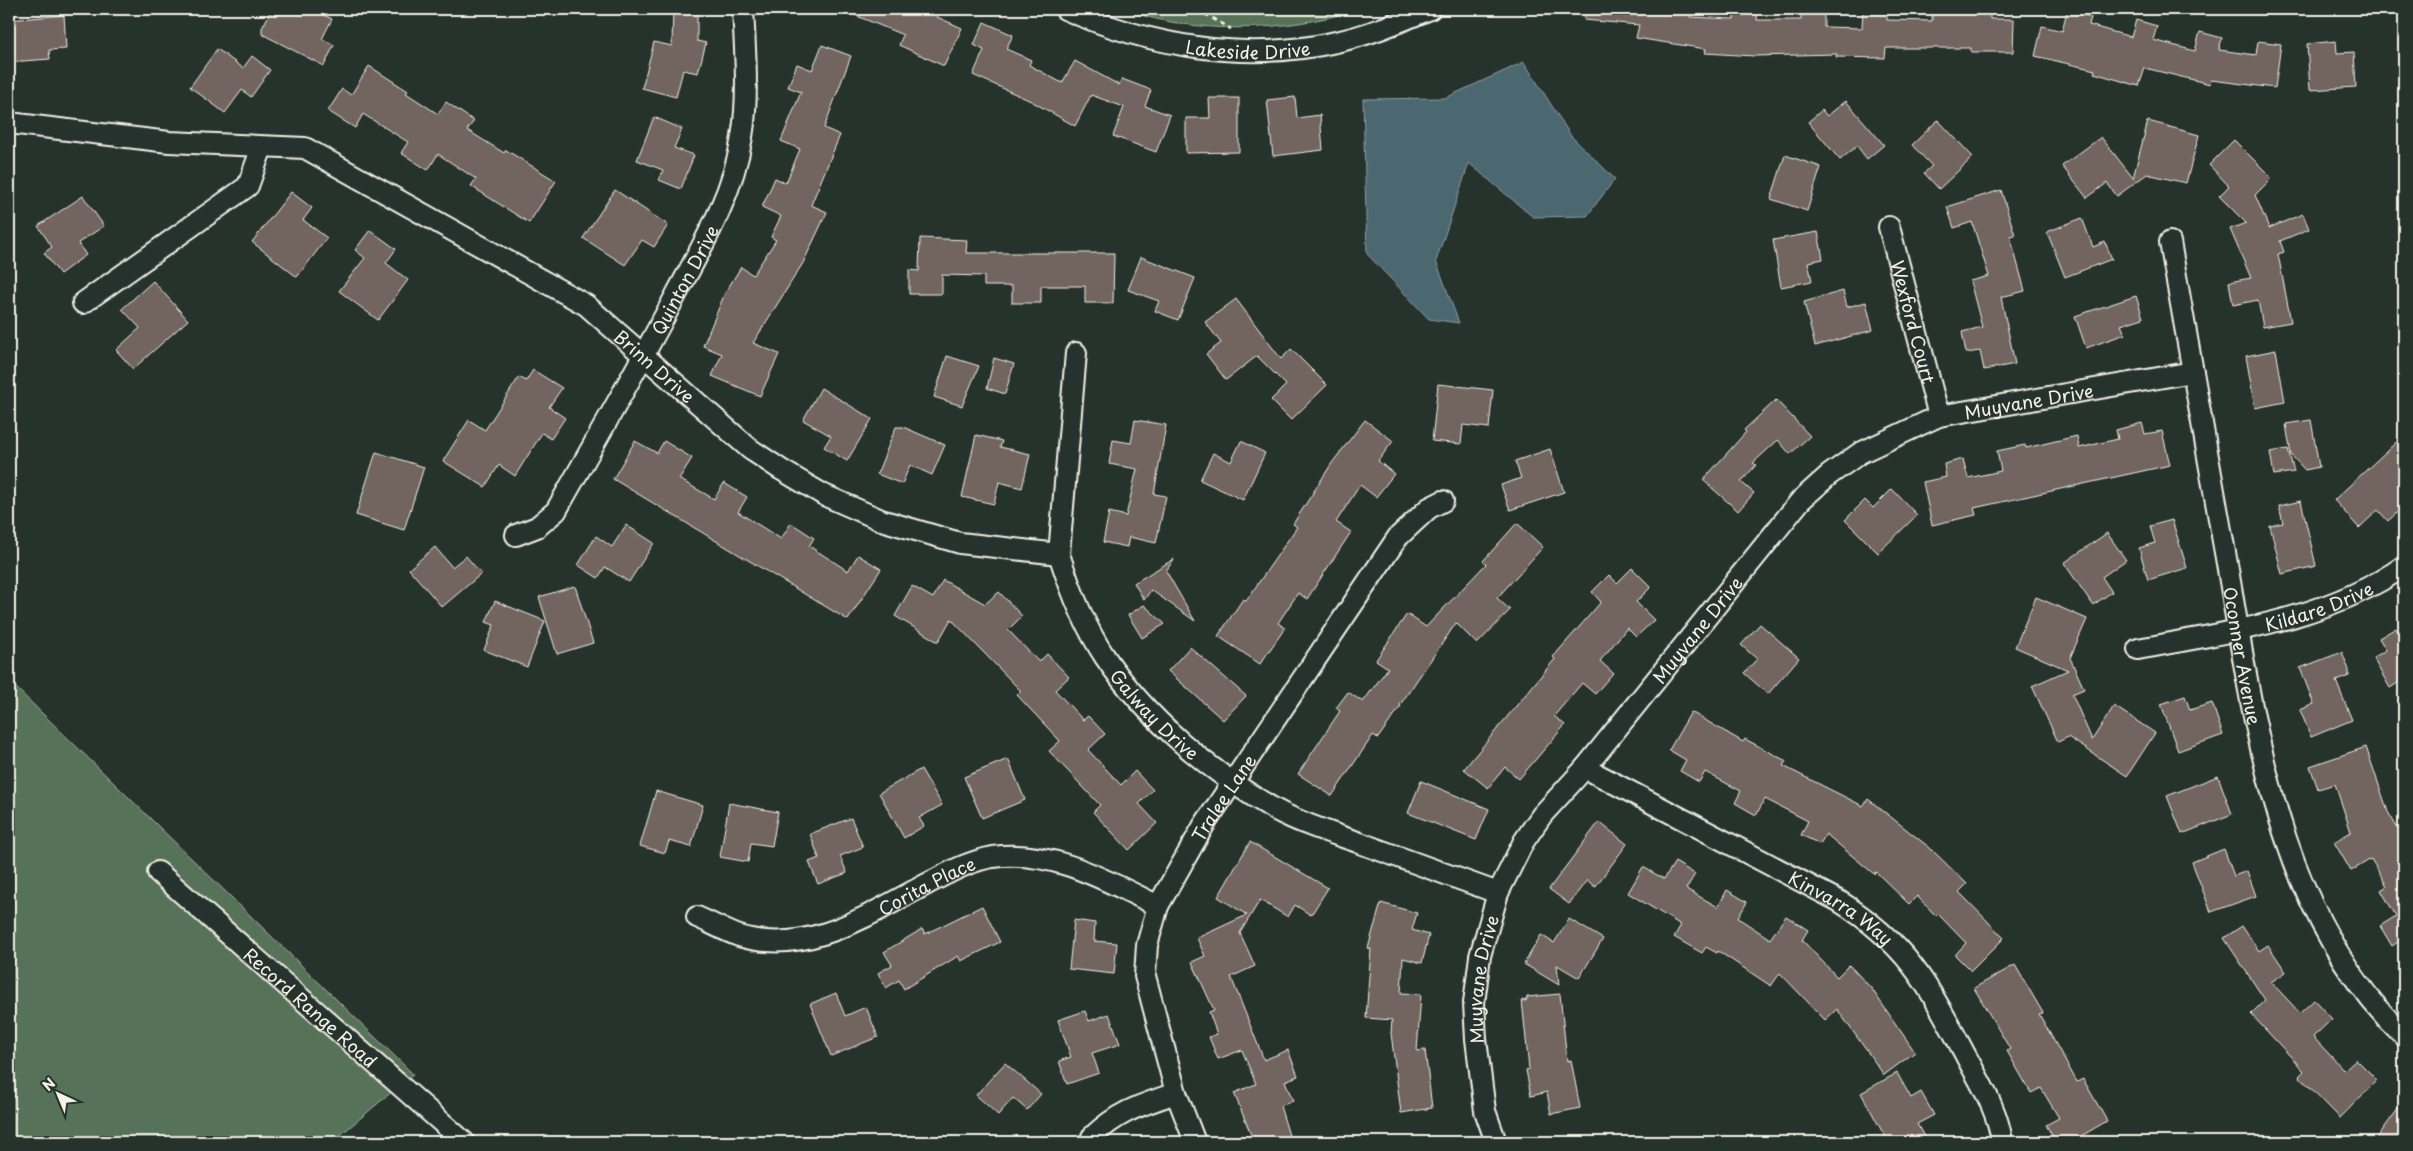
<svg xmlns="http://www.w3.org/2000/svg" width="2413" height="1151" font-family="'Playpen Sans',sans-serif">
	<rect width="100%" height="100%" fill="#26332d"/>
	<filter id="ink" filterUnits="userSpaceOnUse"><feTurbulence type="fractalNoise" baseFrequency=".02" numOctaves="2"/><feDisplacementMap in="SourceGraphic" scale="10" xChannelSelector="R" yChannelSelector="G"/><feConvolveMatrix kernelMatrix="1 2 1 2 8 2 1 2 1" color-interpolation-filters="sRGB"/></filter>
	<g filter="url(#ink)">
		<path fill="#577258" stroke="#a6b2a0" d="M1122 9H1361C1284 32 1198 36 1122 9Z
			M9 681 413 1074 332 1142H9Z"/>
		<path fill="#4b6771" stroke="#8f9ea1" d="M1524 62 1571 136 1615 179 1587 216 1533 217 1469 163 1436 261 1459 323 1429 319 1367 254 1363 99 1445 98Z"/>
		<path fill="#72655e" stroke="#f4f1e8" d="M272 9H311L332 19 322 39 334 45 324 66 262 34V28Z
			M673 9H697V41L706 43 698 73 683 70 676 97 642 88 654 42 672 46Z
			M840 9H941L937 17 962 28 944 66 899 45 903 35Z
			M1585 9H1692L1690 17 1734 19V9H1758L1757 20H1801V9H1824V27L1862 28 1863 9H1887V20L1932 21V9H1990V19H2014L2013 52H1971V48H1886L1885 58 1836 57 1837 54 1755 56 1705 53 1706 49 1636 38 1639 25 1584 20Z
			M2067 11 2091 17 2089 25 2131 37 2136 20 2157 26 2153 40 2195 51 2200 32 2222 38 2219 50 2256 55 2258 41 2281 44 2275 88 2211 80 2210 84 2145 68 2139 86 2094 73 2095 70 2035 56 2042 26 2062 31Z
			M64 15 66 49 49 50 50 59 9 62V20Z
			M984 22 1013 35 1006 49 1031 60 1029 65 1062 83 1075 61 1119 85 1122 79 1151 90 1145 106 1170 115 1156 152 1113 136 1124 107 1091 95 1075 126 1031 101 973 75 984 50 974 45Z
			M2336 41 2337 53 2354 52 2356 87 2310 90 2307 44Z
			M822 45 851 56 824 128 840 135 811 205 827 212 803 263 753 343 779 354 760 396 712 376 722 354 703 346 725 293 741 267 753 275 776 240 771 237 781 216 762 207 775 178 786 183 800 149 781 141 801 92 788 87 797 64 812 70Z
			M217 49 243 68 252 56 270 70 251 97 242 90 225 113 190 87Z
			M369 66 408 91 406 93 438 114 446 102 474 121 467 130 504 153 506 150 556 181 529 223 471 186 476 179 438 154 428 170 401 153 408 142 363 114 355 128 328 111 342 89 351 95Z
			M1295 97 1297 118 1320 115 1323 150 1273 156 1267 100Z
			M1209 98H1239V152L1186 153V118H1210Z
			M1846 101 1884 145 1867 159 1857 146 1840 160 1808 122 1822 110 1827 116Z
			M654 117 682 129 674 148 694 155 681 189 659 180 663 170 637 160Z
			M1938 120 1973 157 1939 189 1924 173 1932 166 1912 145Z
			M2148 121 2199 135 2186 183 2147 174 2117 196 2107 183 2087 198 2062 166 2101 137 2133 178Z
			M2234 140 2272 178 2255 195 2269 228 2303 214 2309 229 2280 241 2284 252 2278 254 2291 322 2263 327 2258 300 2233 305 2229 282 2251 278 2230 229 2246 223 2219 196 2229 186 2209 165Z
			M1785 155 1821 167 1807 211 1771 199Z
			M615 190 668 225 654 247 642 240 625 265 583 238Z
			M2001 190 2015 235 2010 236 2025 291 2001 297 2015 364 1984 370 1980 351 1966 353 1962 332 1982 327 1970 281 1989 276 1972 222 1954 228 1947 207Z
			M291 192 312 208 303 220 327 238 297 277 252 242Z
			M83 196 104 226 78 243 86 255 60 274 44 253 52 247 38 226Z
			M2082 218 2093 247 2105 242 2112 259 2065 277 2047 232Z
			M370 230 396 249 386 263 408 280 378 320 339 291 365 258 355 250Z
			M1818 232 1823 259 1808 262 1812 281 1781 287 1773 240Z
			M920 238 967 240 966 253H1114L1113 303H1085V286H1041V303H1012V286H984V276L942 275V294H909V270L919 271Z
			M1141 257 1195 278 1178 320 1155 311 1159 301 1128 290Z
			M153 281 188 320 133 369 116 350 140 328 122 309Z
			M1843 291 1847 307 1866 302 1873 330 1815 346 1804 302Z
			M2136 296 2143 318 2121 325 2125 334 2086 348 2075 316Z
			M1236 299 1281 359 1291 349 1327 385 1291 420 1271 400 1286 385 1257 356 1226 380 1206 354 1221 343 1205 322Z
			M2276 350 2285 402 2255 408 2246 356Z
			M947 356 979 366 962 406 934 397Z
			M994 358 1014 364 1005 394 987 388Z
			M533 370 562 388 549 407 565 418 551 439 542 433 515 476 499 465 485 487 443 461 469 420 485 430 519 377 526 381Z
			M1438 384 1493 390 1489 428 1463 425 1461 444 1432 441Z
			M821 388 872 419 847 461 824 447 831 436 803 420Z
			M1776 400 1810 436 1790 454 1778 440 1753 463 1756 465 1741 482 1754 493 1738 511 1703 480 1746 432 1744 430Z
			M1135 420 1166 425 1154 494 1166 496 1156 543 1129 537 1127 547 1103 542 1109 512 1126 516 1137 469 1109 464 1113 440 1131 443Z
			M1365 420 1393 441 1378 461 1394 474 1376 497 1360 485 1336 522 1351 532 1307 599 1298 593 1278 623 1285 628 1260 664 1218 636 1243 599 1246 601 1297 527 1293 524 1332 463Z
			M2311 420 2319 467 2305 470 2291 455 2286 424Z
			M2142 423 2145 434 2162 431 2170 465 1974 508 1976 515 1932 525 1923 482 1946 477 1944 464 1963 459 1968 478 2001 471 1997 451 2025 445 2026 448 2077 436 2079 448 2118 439 2116 430Z
			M896 427H903L945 445 932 475 910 465 902 484 877 474Z
			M976 435 1002 441 1000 447 1030 454 1022 488 999 482 994 504 962 497Z
			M2404 435V506L2388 521 2378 510 2359 528 2334 500Z
			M635 441 657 453 664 441 692 458 679 479 714 499 724 483 747 497 738 512 781 539 791 523 814 538 809 546 848 571 858 555 881 569 848 620 613 479Z
			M1241 441 1265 453 1243 500 1200 480 1213 453 1231 462Z
			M1550 449 1564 492 1510 510 1501 485 1521 478 1515 461Z
			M2288 449 2294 472 2274 475 2270 452Z
			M376 452 424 467 404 530 356 515Z
			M1892 489 1917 515 1878 553 1845 520 1865 500 1873 508Z
			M2301 501 2316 566 2282 574 2270 526 2283 523 2279 506Z
			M2172 520 2187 568 2148 580 2139 548 2155 543 2150 526Z
			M1517 523 1543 547 1497 598 1510 610 1477 644 1456 623 1400 705 1401 706 1378 738 1373 735 1332 796 1298 774 1340 711 1336 708 1348 692 1363 702 1388 668 1376 660 1407 614 1426 627 1486 564 1483 561Z
			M626 525 654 543 629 582 605 567 598 578 578 565 596 536 612 547Z
			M2107 533 2126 560 2102 577 2112 592 2093 605 2064 563Z
			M435 547 452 567 466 556 481 574 442 607 409 569Z
			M1174 559 1166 571 1195 621 1151 590 1144 600 1134 583Z
			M1632 568 1651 587 1636 602 1654 620 1636 637 1627 628 1600 661 1613 673 1595 694 1582 683 1554 716 1565 725 1519 779 1505 767 1488 788 1464 769 1555 659 1553 657 1601 602 1592 592 1609 575 1617 583Z
			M943 580 985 604 999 592 1022 616 1008 630 1039 662 1047 654 1069 677 1055 690 1083 720 1088 716 1105 734 1088 750 1121 785 1135 771 1153 790 1139 804 1157 823 1129 850 1093 812 1100 805 1049 751 1060 741 1017 695 1021 691 951 619 938 642 895 616 912 586 933 598Z
			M575 586 593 643 557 654 539 597Z
			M2036 597 2087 619 2070 658 2084 689 2072 694 2092 740 2114 706 2155 733 2127 776 2068 737 2058 742 2032 686 2068 670 2015 647Z
			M495 601 545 621 527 667 484 650 494 625 486 622Z
			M1144 605 1165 624 1142 638 1128 615Z
			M1760 624 1799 658 1768 694 1744 673 1757 659 1741 645Z
			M2396 628 2404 642V679L2390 688 2373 658 2386 650 2379 638Z
			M1190 647 1246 696 1223 720 1168 671Z
			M2342 652 2349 670V676L2336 681 2352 720 2311 737 2300 710 2314 704 2300 668Z
			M2185 696 2190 710 2212 703 2223 735 2178 751 2161 704Z
			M1691 712 1743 742 1745 739 1786 761 1783 766 1863 806 1868 799 1930 848 1967 884 1959 892 2004 938 1971 971 1955 955 1966 943 1938 914 1936 916 1917 896 1909 904 1876 872 1874 874 1826 834 1820 844 1801 835 1808 821 1765 799 1756 815 1735 803 1741 791 1705 772 1699 782 1680 771 1686 760 1669 750Z
			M2366 747 2388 812 2404 839V938L2392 946 2380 926 2396 916 2381 890 2387 886 2371 859 2351 871 2334 842 2351 832 2335 784 2318 789 2310 766Z
			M1008 759 1025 800 982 818 964 777Z
			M921 769 942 805 919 818 924 826 904 838 879 793Z
			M2218 776 2232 814 2182 834 2167 796Z
			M1421 781 1489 809 1476 840 1408 813Z
			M656 791 703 805 691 847 669 841 665 853 640 846Z
			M729 803 778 812 772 846 751 843 748 862 720 857Z
			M851 818 863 847 840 856 847 873 818 884 809 862 819 858 810 834Z
			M1599 822 1627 844 1595 887 1587 880 1569 904 1549 889Z
			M1250 842 1328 888 1311 915 1295 905 1288 917 1260 900 1240 933 1255 966 1231 977 1264 1060 1288 1050 1298 1076 1285 1081 1293 1101 1280 1106 1291 1142H1254L1234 1093 1256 1084 1242 1050 1218 1059 1209 1037 1217 1034 1209 1012 1214 1010 1192 962 1205 956 1197 938 1247 915 1218 897Z
			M2224 849 2234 876 2247 871 2256 896 2211 912 2192 862Z
			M1675 862 1695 874 1686 889 1718 907 1727 890 1747 902 1738 918 1770 939 1786 916 1808 930 1802 940 1837 977 1849 965 1871 988 1915 1052 1884 1075 1837 1009 1825 1020 1780 973 1771 986 1718 951 1717 953 1706 947 1702 953 1674 937 1681 925 1628 893 1643 867 1664 879Z
			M1381 903 1417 913 1412 930 1429 935 1422 963 1403 958 1401 993 1421 994 1417 1051 1425 1050 1432 1108 1401 1113 1391 1033 1392 1020 1366 1018 1371 949 1368 948Z
			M982 906 1000 942 961 961 958 956 904 989 899 980 886 988 878 973 892 965 884 952 922 929 925 934Z
			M1569 919 1603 939 1579 978 1557 965 1559 985 1524 964 1541 935 1554 943Z
			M1074 920 1095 923 1094 941 1117 943 1114 974 1069 969Z
			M2242 926 2259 951 2268 945 2286 972 2271 982 2300 1013 2314 1000 2332 1019 2313 1037 2344 1070 2356 1059 2377 1080 2340 1118 2299 1076 2304 1071 2251 1014 2265 1000 2224 938Z
			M2015 965 2043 1013 2039 1014 2077 1082 2083 1079 2107 1121 2071 1142H2056L2046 1125 2059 1118 2041 1088 2031 1093 2007 1051 2010 1049 1974 988Z
			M836 993 845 1016 866 1007 878 1037 831 1056 810 1004Z
			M1560 994 1567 1061 1571 1060 1580 1108 1551 1114 1547 1092 1531 1096 1526 1070 1529 1069 1522 1000 1526 1001 1527 997Z
			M1085 1011 1089 1021 1109 1014 1120 1044 1092 1053 1099 1073 1067 1084 1059 1061 1071 1057 1058 1020Z
			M1005 1063 1041 1094 1027 1110 1013 1098 998 1115 976 1095Z
			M1897 1073 1911 1098 1921 1092 1934 1115 1917 1124 1927 1142H1888L1861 1093Z
			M2404 1101V1142H2374Z"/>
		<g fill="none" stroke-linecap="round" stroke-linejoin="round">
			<defs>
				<g id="minor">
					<path id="s1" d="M1065 9C1149 46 1245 63 1336 42 1369 35 1399 22 1430 9"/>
					<path id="s2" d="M9 123 169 142 305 148 586 305 750 449 780 469 824 495 881 520 960 543 1059 554"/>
					<path id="s3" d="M1889 227 1939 416"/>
					<path id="s4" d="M2170 242C2189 348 2207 453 2226 558 2255 725 2276 912 2404 1036"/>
					<path d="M83 303 248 186 262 147"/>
					<path id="s5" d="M1076 353 1059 554C1070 589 1085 627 1105 657 1147 719 1210 772 1276 810 1301 824 1332 833 1360 843 1406 860 1452 876 1498 893"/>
					<path id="s6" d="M516 535 537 527 556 511C597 439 638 367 677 293 704 243 733 194 742 137 749 95 745 51 743 9"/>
					<path id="s7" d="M2138 649C2228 632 2327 620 2404 566"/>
					<path id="s8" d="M1585 768 1839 901C1910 946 1929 987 1967 1058 1982 1086 1998 1111 2002 1142"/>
					<path id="s9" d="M158 872 464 1142"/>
					<path id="s10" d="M697 917C711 923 725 931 739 936 808 957 869 914 927 884 948 873 969 861 993 857 1053 849 1107 881 1158 906"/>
					<path d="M1092 1137C1119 1111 1141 1105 1176 1093"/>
					<path id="s11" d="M1195 1142 1176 1093 1145 976 1147 945 1158 906 1204 825 1398 537 1429 508 1443 501"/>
					<path id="s12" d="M1496 1142 1485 1111 1476 1039 1474 1003 1480 956 1498 893 1524 841 1542 815 1585 768 1801 500 1829 475 1860 453 1939 416 2193 372"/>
				</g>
			</defs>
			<use href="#minor" stroke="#f4f1e8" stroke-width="24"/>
			<path stroke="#f4f1e8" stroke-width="3" stroke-dasharray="5 4" stroke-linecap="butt" d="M1197 9 1231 29"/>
			<use href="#minor" stroke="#26332d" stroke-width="20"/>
		</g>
	</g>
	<g text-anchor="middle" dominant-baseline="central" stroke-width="4" stroke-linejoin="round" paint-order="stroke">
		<g font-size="18" fill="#f4f1e8" stroke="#26332d">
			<text stroke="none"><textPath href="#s1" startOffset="189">Lakeside Drive</textPath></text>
			<text stroke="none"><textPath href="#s6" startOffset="312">Quinton Drive</textPath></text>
			<text stroke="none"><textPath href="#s3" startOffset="98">Wexford Court</textPath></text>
			<text stroke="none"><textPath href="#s2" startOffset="711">Brinn Drive</textPath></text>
			<text stroke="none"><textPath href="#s12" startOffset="1006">Muyvane Drive</textPath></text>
			<text stroke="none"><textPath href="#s7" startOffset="186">Kildare Drive</textPath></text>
			<text stroke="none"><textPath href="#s12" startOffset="586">Muyvane Drive</textPath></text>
			<text stroke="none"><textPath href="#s4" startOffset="420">Oconner Avenue</textPath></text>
			<text stroke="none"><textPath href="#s5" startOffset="391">Galway Drive</textPath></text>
			<text stroke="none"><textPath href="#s11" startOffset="372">Tralee Lane</textPath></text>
			<text stroke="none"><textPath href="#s10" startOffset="246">Corita Place</textPath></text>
			<text stroke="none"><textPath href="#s8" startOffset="292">Kinvarra Way</textPath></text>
			<text stroke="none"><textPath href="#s12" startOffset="166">Muyvane Drive</textPath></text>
			<text stroke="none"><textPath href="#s9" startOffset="204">Record Range Road</textPath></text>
		</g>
	</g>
	<rect width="2413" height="1151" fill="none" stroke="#26332d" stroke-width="30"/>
	<rect x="15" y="15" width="2383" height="1121" fill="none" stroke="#f4f1e8" stroke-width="2" filter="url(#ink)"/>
	<g transform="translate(58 1094) rotate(316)" stroke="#26332d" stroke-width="4" paint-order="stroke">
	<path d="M0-4L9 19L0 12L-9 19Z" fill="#f4f1e8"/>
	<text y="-8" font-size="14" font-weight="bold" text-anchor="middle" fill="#f4f1e8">N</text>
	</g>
</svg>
